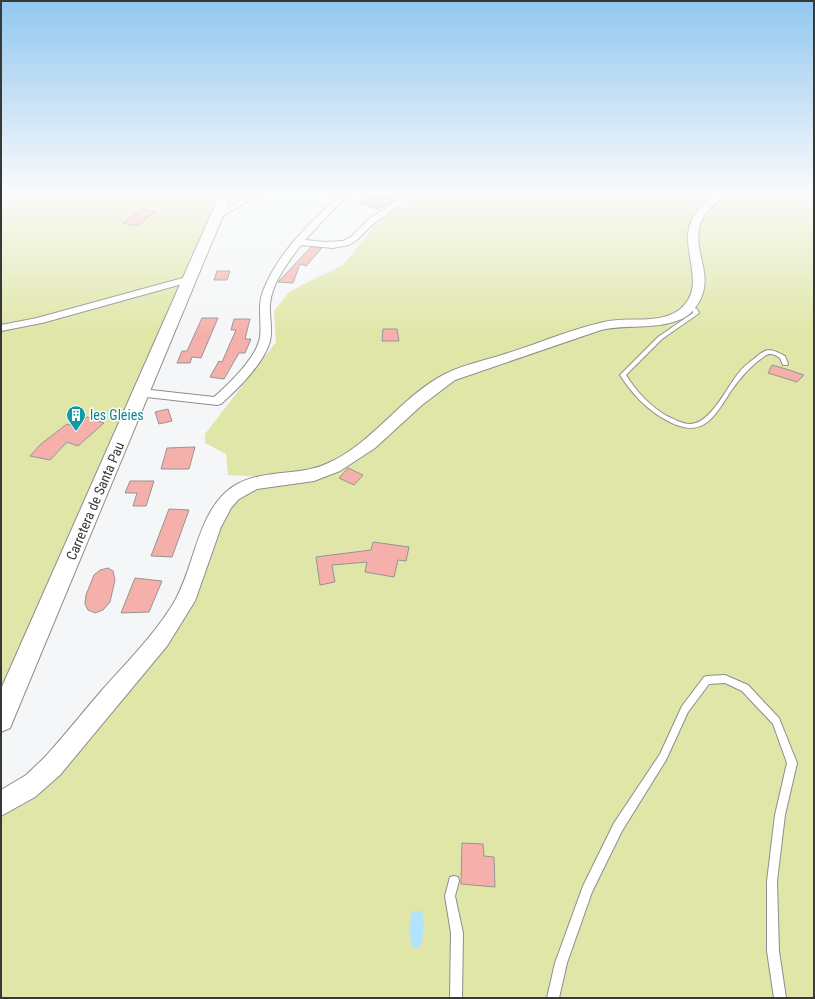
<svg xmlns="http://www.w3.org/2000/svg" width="815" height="999" font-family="'Roboto Condensed',sans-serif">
	<rect width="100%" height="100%" fill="#f5f6f7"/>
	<path fill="#e0e6a7" d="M1 194H221L1 693Z
		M421 194H814V998H1V791L10 790 47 761 170 614 222 501 268 477 228 475 226 454 205 443V434L276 342 274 311 290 291 343 265 378 221 406 206Z"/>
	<path fill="#b1e4fc" d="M412 911H422C425 923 424 938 419 949L412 946 409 931Z"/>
	<path fill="#f6b0ab" stroke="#959494" d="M366 195 396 200 377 209 359 202Z
		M142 209 155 212 137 226 123 223Z
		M311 247 322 248 306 266 300 264 293 283 278 282Z
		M217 271H230L227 280H214Z
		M202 318H218L201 358 192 357 190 363H177L182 351H187Z
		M234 319H250L245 339H251L245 353H239L224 379 210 377 219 361 222 362 236 330H231Z
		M383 329H397L399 341H382Z
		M772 365 786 369 804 375 797 382 768 373Z
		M168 409 172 421 159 424 155 412Z
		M87 417 104 423 78 446 67 442 50 460 30 456 41 444 67 424 75 427Z
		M195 447 189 469H161L167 448Z
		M348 468 363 475 354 485 339 478Z
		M130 481H154L146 506H133L137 493H125Z
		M169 509 189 510 172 557 151 556Z
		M373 542 409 547 406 561 398 560 394 577 365 572 367 562 332 565 335 582 320 585 316 557 371 550Z
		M108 568 113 571 115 580 110 602 103 610 95 613 88 610 85 604 86 595 94 575 100 570Z
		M135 578 162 581 149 612 121 613Z
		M462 843 483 844 484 856 494 857 495 887 461 884Z"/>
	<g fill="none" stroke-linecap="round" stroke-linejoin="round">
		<defs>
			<path id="service" d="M689 305 697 309 699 313 698 314 662 339 626 375C636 391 651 407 667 416 674 419 682 424 690 424 710 424 726 389 737 375 742 368 748 363 755 358 758 355 763 351 768 350 774 350 779 353 785 356L788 364 787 365H783L780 358C775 355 770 352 765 356 751 365 741 377 731 391 714 417 703 440 668 421 648 411 632 394 620 375L658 337 693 313V311L686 307Z
				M725 675 748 685 779 718 797 763 785 815 777 881 779 951 786 998H774L767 951V881L775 815 787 763 773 724 742 691 725 683 709 684 688 712 666 760 622 831 592 892 567 963 559 998H547L555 963 583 886 614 823 660 754 682 706 704 677 707 676Z
				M454 876 458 877 459 881 455 896 463 933 462 998H450L451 933 445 896 450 877Z"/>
			<path id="minor" d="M252 194H262L220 217H214L213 215Z
				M340 194H348L305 240 325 242 343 241 352 236 371 217 409 194H418L374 223 358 239 349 245 333 248 301 245C288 262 272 283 270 304 269 316 273 329 270 341 264 363 238 389 221 404L217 405 138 396 136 393 142 389 214 397C229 384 257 357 260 337 262 322 257 306 263 291 278 252 311 222 340 194Z
				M190 276 193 277 195 279 193 281 42 323 1 331V325L37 318Z"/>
			<path id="tertiary" d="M714 194H724C715 206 702 213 699 228 694 255 714 275 699 302 694 310 688 317 679 320 654 330 626 324 601 330L455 380 422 405 375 448 340 471 314 481 257 489 239 499 231 508 221 527 195 601 167 646 60 775 35 797 1 816V790L26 775 44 758C64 736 83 712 103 689 127 662 154 635 173 604 194 570 196 519 226 492 253 467 295 478 326 464 373 444 400 397 445 374 464 364 488 360 508 353 540 343 571 329 604 322 627 316 659 325 679 310 707 288 683 256 689 228 692 214 704 203 714 194Z"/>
			<path id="secondary" d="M220 194H232L10 728 1 732V689Z"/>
		</defs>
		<use href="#service" stroke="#8d8d8e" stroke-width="2"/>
		<use href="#minor" stroke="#8d8d8e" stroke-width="2"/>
		<use href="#tertiary" stroke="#8d8d8e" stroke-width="2"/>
		<use href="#secondary" stroke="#8d8d8e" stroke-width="2"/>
		<use href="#service" fill="#fff" fill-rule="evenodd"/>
		<use href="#minor" fill="#fff" fill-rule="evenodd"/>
		<use href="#tertiary" fill="#fff" fill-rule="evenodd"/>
		<use href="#secondary" fill="#fff" fill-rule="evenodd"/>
	</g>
	<linearGradient id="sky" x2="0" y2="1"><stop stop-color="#92c7f0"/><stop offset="0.58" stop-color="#fafbfb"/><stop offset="1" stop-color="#fafbfb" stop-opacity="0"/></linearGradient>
	<rect width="815" height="334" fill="url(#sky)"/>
	<defs>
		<symbol id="building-pin" viewBox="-11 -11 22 30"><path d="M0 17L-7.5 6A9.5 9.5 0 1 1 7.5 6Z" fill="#0f9aa8" stroke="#fff"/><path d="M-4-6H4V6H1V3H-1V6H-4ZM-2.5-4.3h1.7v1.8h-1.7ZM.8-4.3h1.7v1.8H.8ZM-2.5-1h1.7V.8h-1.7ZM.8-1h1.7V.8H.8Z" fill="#fff"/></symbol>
	</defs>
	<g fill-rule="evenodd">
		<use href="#building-pin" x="65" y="404" width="22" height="30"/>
	</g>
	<g text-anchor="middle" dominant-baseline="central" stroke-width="3" stroke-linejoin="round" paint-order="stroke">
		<g font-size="14" fill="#0d838f" stroke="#fff" text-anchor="start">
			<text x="90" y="415">les Gleies</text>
		</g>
		<g font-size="14" fill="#373838" stroke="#fff">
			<text transform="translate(95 501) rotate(-67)">Carretera de Santa Pau</text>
		</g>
	</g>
	<rect width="815" height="999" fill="none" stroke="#373838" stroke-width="4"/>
</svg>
